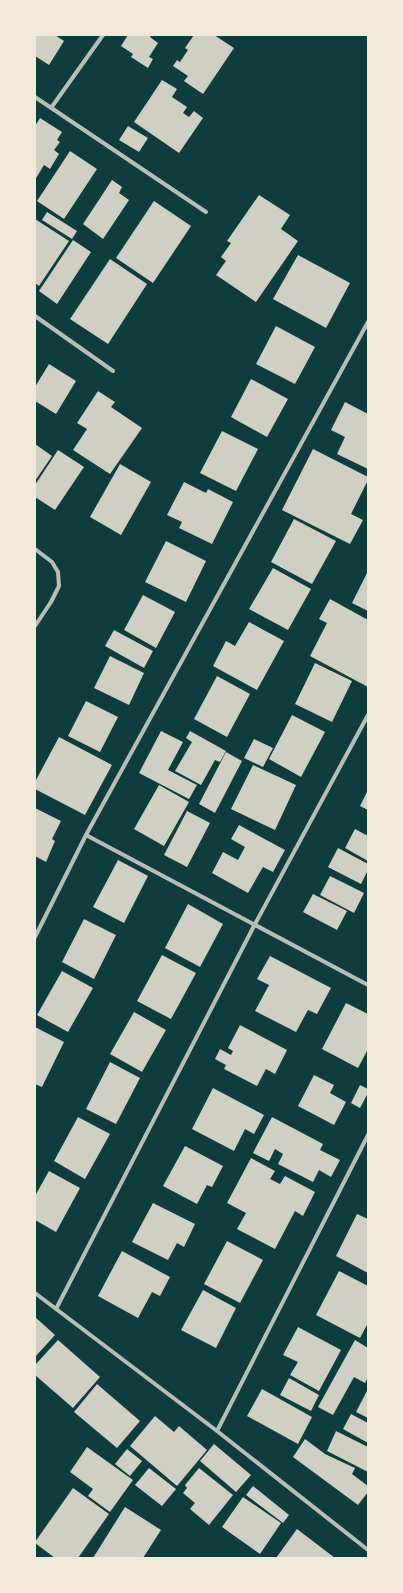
<svg xmlns="http://www.w3.org/2000/svg" width="403" height="1593" font-family="Manrope,sans-serif">
	<rect width="100%" height="100%" fill="#0f3d3e"/>
	<path fill="#cfcfc3" d="M36 35H55L64 41 49 65 35 56Z
		M128 35H151L150 37 158 43 149 57 153 59 148 68 131 57 133 54 121 46Z
		M194 35H214L234 48 203 94 184 81 188 76 173 66 177 60 180 62 188 50 185 48Z
		M162 80 177 89 172 97 187 107 183 113 189 117 194 111 203 118 179 153 134 122Z
		M40 118 62 132 57 140 60 142 54 150 59 154 50 169 44 165 35 180V126Z
		M128 126 148 138 139 152 119 140Z
		M70 151 97 169 64 219 37 201Z
		M112 180 122 187 119 193 129 200 103 239 83 224Z
		M259 195 290 215 281 229 298 241 256 302 216 275 226 261 221 257 231 243 227 241Z
		M154 201 191 226 153 283 116 258Z
		M47 212 77 231 72 239 42 220Z
		M35 219 69 241 39 286 35 283Z
		M73 240 91 252 57 304 39 291Z
		M298 255 350 283 326 328 273 299Z
		M110 259 147 284 108 344 70 319Z
		M276 326 315 347 295 384 256 364Z
		M49 364 76 381 56 414 35 401V387Z
		M251 379 288 399 267 437 231 417Z
		M98 391 115 402 111 407 142 428 110 474 73 450 87 429 77 423Z
		M345 402 368 414V469L337 454 345 437 331 430Z
		M222 431 258 449 236 491 200 473Z
		M35 444 52 456 35 481Z
		M313 449 368 477V480L351 514 363 520 350 544 282 510Z
		M58 450 84 467 55 510 35 497V485Z
		M120 464 151 482 121 535 90 517Z
		M184 482 206 493 208 489 233 502 212 544 179 528 182 522 167 515Z
		M294 519 336 541 312 584 271 562Z
		M166 541 206 561 186 602 145 582Z
		M273 568 311 589 288 630 249 609Z
		M368 571V611L352 603Z
		M143 595 175 612 156 648 124 630Z
		M330 599 368 620V687L310 656 327 623 319 619Z
		M249 622 284 641 257 690 213 666 226 641 235 646Z
		M114 630 153 651 144 668 105 646Z
		M110 656 144 673 129 705 94 688Z
		M315 663 352 681 332 722 295 704Z
		M217 676 250 694 227 737 194 719Z
		M86 701 118 717 100 752 68 736Z
		M292 715 325 732 301 777 269 759Z
		M161 731 183 742 168 770 197 785 189 799 139 773Z
		M190 731 226 751 220 762 215 760 201 785 175 771 192 742 186 738Z
		M59 737 112 765 85 815 35 789V782Z
		M254 739 273 748 263 767 244 758Z
		M226 752 242 761 215 813 199 804Z
		M253 765 296 785 275 830 231 809Z
		M159 785 189 802 164 846 134 829Z
		M367 792 368 793V810L360 806Z
		M35 808 61 821 52 839 55 841 46 862 35 856Z
		M187 811 210 823 187 867 164 855Z
		M239 825 285 850 273 872 263 867 248 893 212 873 223 852 238 860 245 847 231 839Z
		M355 829 368 836V861L345 848Z
		M338 848 368 864V870L361 884 328 867Z
		M118 860 148 876 124 923 93 907Z
		M330 876 364 893 354 913 320 895Z
		M313 894 347 911 337 930 303 912Z
		M188 904 223 924 200 967 165 948Z
		M84 919 116 935 94 979 62 962Z
		M162 955 196 973 171 1019 137 1001Z
		M270 956 331 988 317 1014 308 1010 296 1032 255 1011 269 985 257 979Z
		M62 971 93 988 68 1032 37 1015Z
		M346 1003 368 1014V1049L358 1068 322 1049Z
		M134 1012 166 1030 142 1072 110 1054Z
		M240 1025 287 1050 275 1074 266 1069 257 1086 224 1069 226 1065 215 1059 220 1049 231 1055 233 1051 228 1048Z
		M35 1027 64 1042 42 1087 35 1084Z
		M110 1062 140 1078 116 1124 86 1109Z
		M314 1075 334 1085 330 1093 346 1102 334 1125 298 1106Z
		M360 1085 368 1089V1093L360 1108 351 1103Z
		M213 1088 264 1115 254 1134 245 1129 234 1151 192 1129Z
		M78 1117 110 1134 85 1179 54 1161Z
		M272 1117 323 1144 320 1150 340 1160 331 1177 319 1170 313 1182 278 1164 283 1154 275 1149 269 1161 253 1153Z
		M185 1146 223 1166 212 1187 207 1185 197 1204 163 1186Z
		M251 1158 275 1171 270 1179 280 1184 285 1176 315 1192 303 1216 295 1211 275 1249 237 1229 246 1213 227 1203Z
		M49 1171 80 1188 56 1232 35 1220V1196Z
		M153 1203 195 1224 184 1247 177 1243 168 1260 132 1242Z
		M357 1214 368 1219V1273L336 1256Z
		M227 1241 263 1260 240 1303 204 1284Z
		M122 1251 170 1277 160 1296 152 1292 138 1318 98 1296Z
		M339 1271 368 1286V1323L360 1338 316 1315Z
		M203 1290 236 1308 216 1348 181 1330Z
		M35 1317 55 1335 35 1357Z
		M298 1327 341 1350 319 1391 290 1375 298 1362 283 1355Z
		M58 1340 100 1377 73 1408 35 1375V1365Z
		M355 1340 368 1348V1377L365 1383 354 1377 333 1415 318 1407Z
		M289 1378 319 1395 311 1411 280 1395Z
		M97 1384 140 1421 117 1448 74 1412Z
		M262 1389 312 1417 298 1444 247 1416Z
		M368 1389V1418L356 1412Z
		M351 1414 368 1423V1443L343 1429Z
		M155 1416 174 1432 179 1426 207 1450 177 1486 130 1446Z
		M336 1431 368 1447V1472L327 1451Z
		M305 1439 325 1454 355 1468 352 1474 368 1486V1492L358 1505 293 1457Z
		M214 1444 251 1475 236 1492 200 1461Z
		M87 1447 133 1480 110 1512 88 1496 93 1489 70 1472Z
		M127 1449 142 1461 130 1476 115 1464Z
		M149 1468 176 1489 162 1506 135 1485Z
		M199 1468 233 1495 209 1525 190 1509 195 1503 183 1493 187 1488 185 1485Z
		M253 1486 289 1515 283 1523 246 1495Z
		M73 1488 109 1514 78 1558H55L35 1543V1542Z
		M243 1497 281 1523 260 1554 222 1527Z
		M125 1507 161 1530 143 1558H93Z
		M297 1529 335 1558H276Z"/>
	<g fill="none" stroke-linecap="round" stroke-linejoin="round">
		<path stroke="#b8beb3" stroke-width="4" d="M35 97 206 212
			M51 108 103 35
			M35 316 113 371
			M35 549 52 562 58 572 59 586 51 602 35 626
			M86 835 368 985
			M35 937 86 835 368 322
			M35 1293 217 1431 368 1550
			M56 1309 255 924 368 715
			M217 1431 368 1135"/>
	</g>
	<rect width="403" height="1593" fill="none" stroke="#f1e9da" stroke-width="72"/>
</svg>
